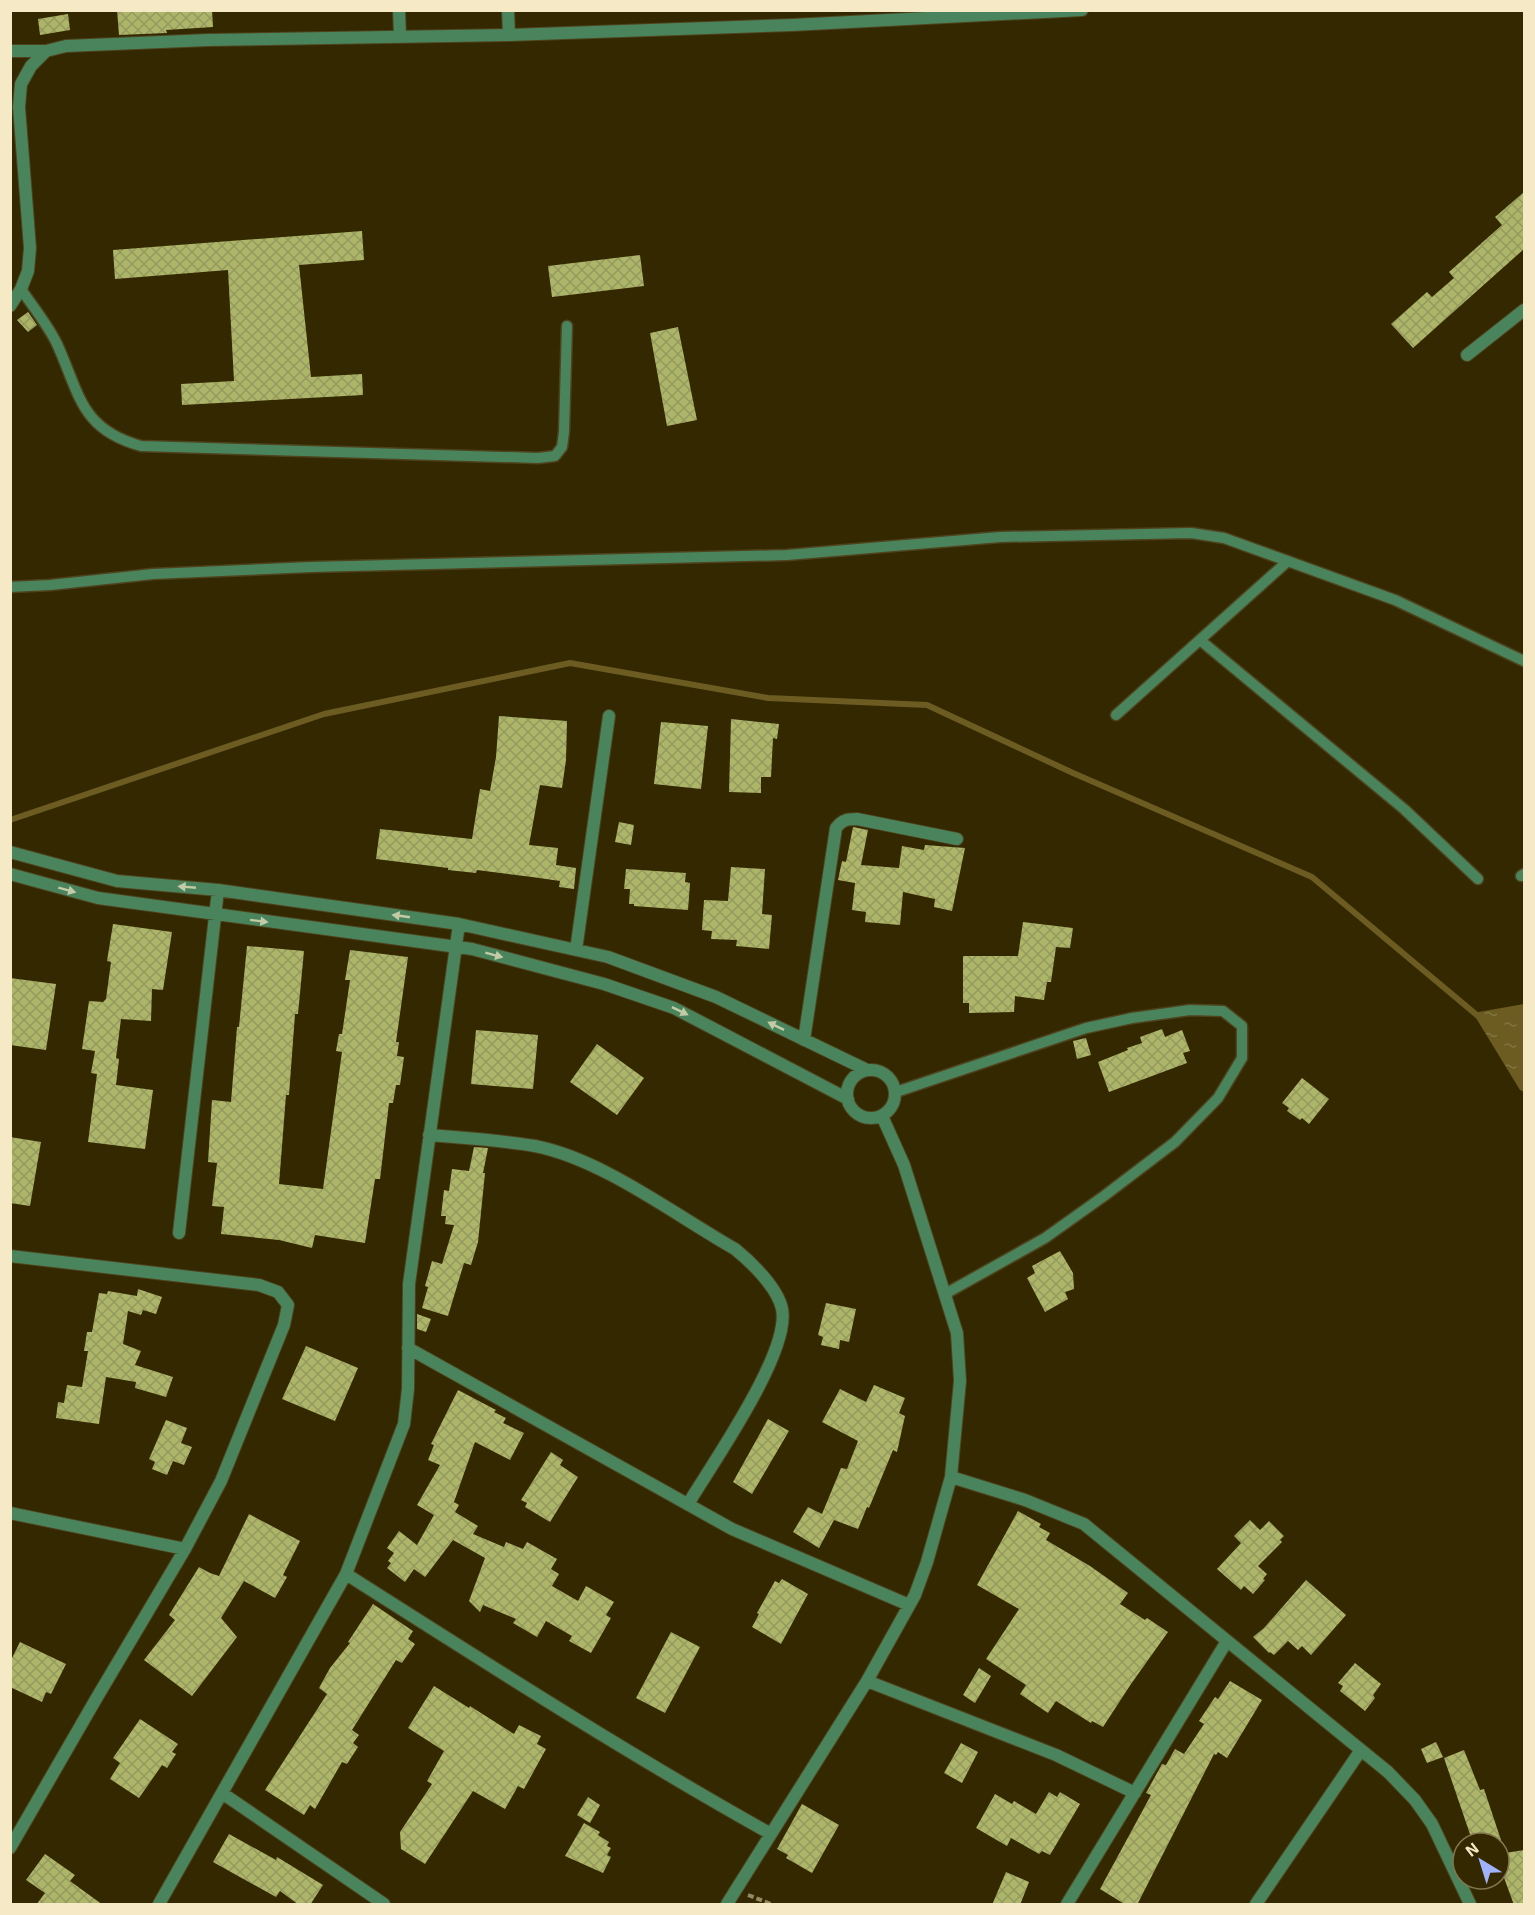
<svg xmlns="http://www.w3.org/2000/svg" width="1535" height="1915" font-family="'Exo 2',sans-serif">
	<defs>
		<pattern id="water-ripples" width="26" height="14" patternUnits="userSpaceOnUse" patternTransform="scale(1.5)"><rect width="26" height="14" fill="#6c5c22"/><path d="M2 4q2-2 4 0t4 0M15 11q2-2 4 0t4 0" fill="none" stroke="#827441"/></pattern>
		<pattern id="building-cross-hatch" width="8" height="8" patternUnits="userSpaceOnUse" patternTransform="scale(1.5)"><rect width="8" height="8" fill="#adb569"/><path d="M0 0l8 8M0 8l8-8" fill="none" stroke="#94995e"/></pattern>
	</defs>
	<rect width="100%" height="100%" fill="#332800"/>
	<path fill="url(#water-ripples)" d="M1524 1004V1092L1520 1090 1473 1013Z"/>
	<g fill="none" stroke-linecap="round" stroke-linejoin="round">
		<path stroke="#6c5c22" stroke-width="6" d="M10 820 324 714 570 663 768 698 927 705 1073 773 1312 877 1478 1016"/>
	</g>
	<path fill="url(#building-cross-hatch)" d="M117 10H212L213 27 166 30 167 33 119 35Z
		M68 14 70 30 40 35 38 19Z
		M1524 192V249L1413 348 1391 324 1427 292 1432 297 1454 278 1449 272 1502 225 1495 217Z
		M362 231 364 260 299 265 311 377 362 374 363 395 182 405 181 384 234 381 228 270 115 279 113 250Z
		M640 255 644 286 552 297 548 266Z
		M28 312 37 325 28 332 17 320Z
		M678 327 697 420 667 426 650 333Z
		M499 716 567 721 566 760 562 788 540 785 529 845 558 848 556 865 576 868 574 889 559 887 560 881 532 877 477 870 476 873 448 870V868L376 859 380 829 472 839 480 789 490 791 496 757Z
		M731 719 779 724 777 739 773 738 771 777H761V793L729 792Z
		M661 722 708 726 701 789 654 784Z
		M619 822 634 825 631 845 615 842Z
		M853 827 868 830 861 865 899 868 902 846 924 850 925 845 965 848 952 911 934 907 935 899 903 892 900 925 865 922 866 912 852 910 855 883 838 880 842 861 846 862Z
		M731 867 765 869 762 914 772 915 769 949 736 946 737 940 711 939 712 931 702 930 704 900 728 901Z
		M626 869 686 873 685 882 690 883 688 910 634 906V904H629L630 889H624Z
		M1023 922 1073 928 1070 948 1056 947 1051 982H1047L1044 1000 1015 996 1014 1012 969 1013V1003H963V956H1018Z
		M113 924 172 932 163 990 152 989 151 1021 121 1019 116 1058 119 1059 116 1085 153 1090 145 1149 88 1142 97 1074 91 1073 95 1051 82 1049 89 1001 103 1002 106 999 111 962 107 961Z
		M247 946 304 951 298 1014H295L289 1095H286L279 1184 323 1189 342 1052 336 1051 339 1034H342L350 980H345L350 950 408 957 396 1042H399L397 1056 404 1057 400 1085H396L393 1103H389L380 1179H375L365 1243 315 1235 312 1248 279 1240 221 1234 224 1207 212 1206 217 1163 208 1162 212 1100 231 1102 237 1027H239Z
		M10 978 56 984 46 1050 10 1045Z
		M1162 1029 1165 1037 1182 1030 1190 1051 1183 1053 1187 1063 1109 1092 1098 1062 1128 1050 1127 1048 1142 1043 1140 1037Z
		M476 1030 538 1035 533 1089 471 1084Z
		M1086 1038 1091 1055 1077 1059 1073 1041Z
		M597 1044 644 1078 617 1115 570 1082Z
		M1302 1078 1329 1099 1309 1124 1302 1118 1300 1120 1287 1111 1289 1108 1282 1103Z
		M10 1137 41 1142 30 1206 10 1203Z
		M474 1147 488 1148 483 1173H485L478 1242 471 1265 464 1263 448 1316 422 1308 428 1287 425 1286 432 1261 442 1264 454 1225 445 1224 446 1216H441L444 1190 449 1191 452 1169 469 1171Z
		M1060 1251 1073 1273 1074 1289 1065 1292 1068 1299 1045 1312 1027 1278 1035 1273 1032 1266Z
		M138 1289 162 1297 156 1314 143 1310 141 1315 128 1311 123 1344 141 1351 135 1365 173 1377 166 1397 135 1388 136 1382 106 1377 99 1424 56 1418 58 1402 64 1403 67 1385 82 1387 88 1351H84L87 1332H92L99 1293 107 1294 108 1291 137 1296Z
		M826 1303 856 1309 849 1342 840 1340 839 1349 821 1345 823 1337 818 1335Z
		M417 1314 431 1319 426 1332 417 1329Z
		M306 1346 358 1368 335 1421 282 1399Z
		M874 1385 905 1398 899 1413 905 1416 897 1452 893 1450 869 1508 867 1507 858 1529 834 1520 819 1548 793 1532 808 1507 822 1514 841 1468 847 1469 858 1441 822 1422 840 1389 866 1402Z
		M458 1390 496 1410 494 1412 506 1418 503 1423 524 1433 510 1460 475 1442 454 1502 459 1505 455 1512 478 1526 473 1534 504 1547 506 1542 523 1549 527 1542 557 1559 551 1569 559 1574 552 1586 578 1601 586 1586 614 1602 606 1615 611 1618 591 1653 569 1641 572 1636 546 1621 537 1637 513 1623 516 1619 483 1605 480 1612 469 1601 485 1558 453 1540 425 1577 414 1569 405 1582 387 1568 391 1563 388 1561 394 1553 387 1548 399 1531 417 1545 434 1515 417 1505 440 1465 428 1460 434 1445 431 1444Z
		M768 1419 789 1431 752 1494 733 1482Z
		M166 1420 187 1428 181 1443 192 1447 184 1465 173 1461 167 1475 152 1469 155 1462 149 1459Z
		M551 1452 563 1460 560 1465 578 1477 550 1522 525 1507 527 1503 521 1500Z
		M1018 1511 1041 1524 1039 1527 1050 1533 1046 1540 1090 1566 1128 1593 1120 1604 1145 1620 1147 1618 1168 1632 1131 1684 1103 1727 1092 1721 1091 1723 1056 1701 1048 1713 1020 1694 1026 1685 986 1659 1019 1609 977 1585Z
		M249 1514 300 1541 283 1575 287 1577 275 1598 244 1581 221 1618 237 1637 192 1696 144 1660 175 1620 169 1615 199 1567 210 1573 219 1576Z
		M1250 1520 1260 1530 1269 1521 1284 1536 1280 1540 1282 1542 1258 1566 1267 1574 1263 1579 1265 1580 1253 1594 1244 1586 1241 1590 1217 1569 1241 1543 1234 1536Z
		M782 1579 808 1594 781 1644 752 1627 759 1614 757 1613 775 1581 779 1583Z
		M1306 1580 1346 1615 1311 1655 1302 1646 1298 1650 1288 1641 1274 1655 1270 1652 1269 1653 1253 1637 1264 1628Z
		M373 1604 413 1631 408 1639 415 1644 402 1663 396 1660 352 1730 359 1735 353 1743 358 1747 347 1764 342 1762 315 1809 310 1805 304 1815 265 1790 327 1694 319 1688 330 1668 350 1643 348 1642Z
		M671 1632 700 1647 665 1713 636 1698Z
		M20 1642 66 1664 51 1694 46 1692 42 1702 10 1687V1662Z
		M1355 1663 1381 1684 1373 1695 1375 1698 1365 1711 1340 1691 1343 1686 1338 1683Z
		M979 1668 991 1676 975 1703 963 1695Z
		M1230 1681 1262 1700 1227 1758 1218 1752 1216 1755 1214 1754 1137 1905H1126L1100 1889 1151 1795 1146 1793 1162 1764 1166 1765 1175 1749 1184 1754 1204 1724 1199 1721 1215 1697 1218 1699Z
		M434 1686 469 1708 470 1706 514 1734 519 1725 541 1736 537 1744 546 1749 524 1789 518 1786 505 1809 473 1791 425 1864 401 1849 400 1832 432 1784 427 1781 444 1751 408 1728Z
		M140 1719 178 1744 172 1752 176 1754 167 1768 162 1765 139 1798 110 1779 120 1763 113 1758Z
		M1436 1742 1443 1757 1427 1763 1421 1749Z
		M961 1743 978 1752 962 1783 944 1773Z
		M1464 1750 1480 1790 1484 1789 1502 1843H1473L1444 1758Z
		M1049 1792 1057 1797 1060 1792 1080 1804 1050 1855 1042 1851 1039 1854 1011 1838 1007 1846 976 1828 995 1794 1012 1804 1014 1801 1036 1814Z
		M588 1797 600 1805 590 1823 577 1815Z
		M802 1804 839 1825 812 1873 786 1858 788 1855 777 1849Z
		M584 1823 600 1832 598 1835 609 1842 607 1846 611 1848 607 1855 611 1857 603 1873 565 1856Z
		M229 1834 276 1860 277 1857 323 1885 310 1905H299L280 1891 276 1897 213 1862Z
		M1524 1850V1905H1514L1499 1864V1854Z
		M45 1854 75 1875 70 1881 103 1905H36L45 1893 26 1880Z
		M1006 1872 1029 1882 1020 1905H992Z"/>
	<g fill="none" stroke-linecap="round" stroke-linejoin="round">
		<defs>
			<path id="service" d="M21 289C33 307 48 325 57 344 80 394 80 429 141 446L538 458 555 456 562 447 564 432 567 326
				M10 587 50 585 153 574 311 567 787 555 1000 537 1191 533 1224 538 1395 600 1524 661
				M1200 640 1404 809 1478 879
				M1116 715 1288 561
				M1521 876 1524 874
				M896 1092 1086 1028 1132 1018 1190 1010 1223 1011 1242 1026V1058L1218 1098 1175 1142 1104 1196 1045 1238 945 1294"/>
			<path id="minor" d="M399 10 400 36
				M508 10 509 35
				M10 51H46
				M1467 355 1524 310
				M10 852 117 881 218 890 459 924 608 957 716 997 867 1070
				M10 874 98 898 472 949 604 984 674 1008 848 1099
				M576 950 609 716
				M804 1040 836 828C842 820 847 819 857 819L957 839
				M847 1094a24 24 0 1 1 48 0a24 24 0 1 1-48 0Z
				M429 1135C464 1138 500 1140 535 1146 602 1159 675 1215 735 1249 751 1262 778 1288 782 1309 791 1352 712 1464 688 1504
				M179 1233 218 890
				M10 1256 259 1285 278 1292 288 1305 284 1325 221 1481 185 1549 96 1699 10 1848
				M408 1348 732 1529 909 1605
				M951 1477 1025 1500 1084 1524 1388 1772 1415 1800 1432 1824 1470 1904
				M10 1513 185 1549
				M346 1574C486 1663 626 1753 771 1834
				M867 1681 1056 1755 1135 1793
				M222 1793 384 1904
				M159 1904 346 1574 404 1424 408 1389 409 1284 459 924
				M727 1904 867 1681 915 1595 927 1562 951 1477 960 1381 957 1333 904 1165 882 1116
				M1067 1904 1227 1641
				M1256 1904 1361 1750"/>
			<path id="tertiary" d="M10 306 21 289 28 271 30 248 19 107 21 84 31 66 46 51 66 46 208 40 509 35 792 25 1082 10"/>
		</defs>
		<use href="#service" stroke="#4e431c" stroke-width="13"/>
		<use href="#minor" stroke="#4e431c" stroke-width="14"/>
		<use href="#tertiary" stroke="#4e431c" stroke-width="14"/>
		<path stroke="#948963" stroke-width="4" stroke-dasharray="6 3" stroke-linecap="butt" d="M748 1895 771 1904"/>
		<use href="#service" stroke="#4a845d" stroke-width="10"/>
		<use href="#minor" stroke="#4a845d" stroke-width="12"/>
		<use href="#tertiary" stroke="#4a845d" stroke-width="12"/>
	</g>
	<defs><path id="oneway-solid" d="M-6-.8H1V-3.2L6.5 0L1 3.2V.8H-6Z" transform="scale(1.5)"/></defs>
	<g fill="#c2cba6">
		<use href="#oneway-solid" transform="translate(187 887) rotate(-175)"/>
		<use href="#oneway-solid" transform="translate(67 890) rotate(15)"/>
		<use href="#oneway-solid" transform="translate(401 916) rotate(-172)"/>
		<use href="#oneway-solid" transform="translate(259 921) rotate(7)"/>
		<use href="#oneway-solid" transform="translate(494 955) rotate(15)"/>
		<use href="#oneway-solid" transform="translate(680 1011) rotate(26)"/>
		<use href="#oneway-solid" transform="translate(776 1026) rotate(-154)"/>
	</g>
	<rect width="1535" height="1915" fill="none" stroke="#f5eac5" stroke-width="24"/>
	<g transform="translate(1481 1861) rotate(322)"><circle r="28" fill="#332800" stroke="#81764f" stroke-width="1.5"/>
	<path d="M0-4.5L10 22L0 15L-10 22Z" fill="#a1b2fd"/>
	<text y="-9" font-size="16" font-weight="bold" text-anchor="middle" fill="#f5eac5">N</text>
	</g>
</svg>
